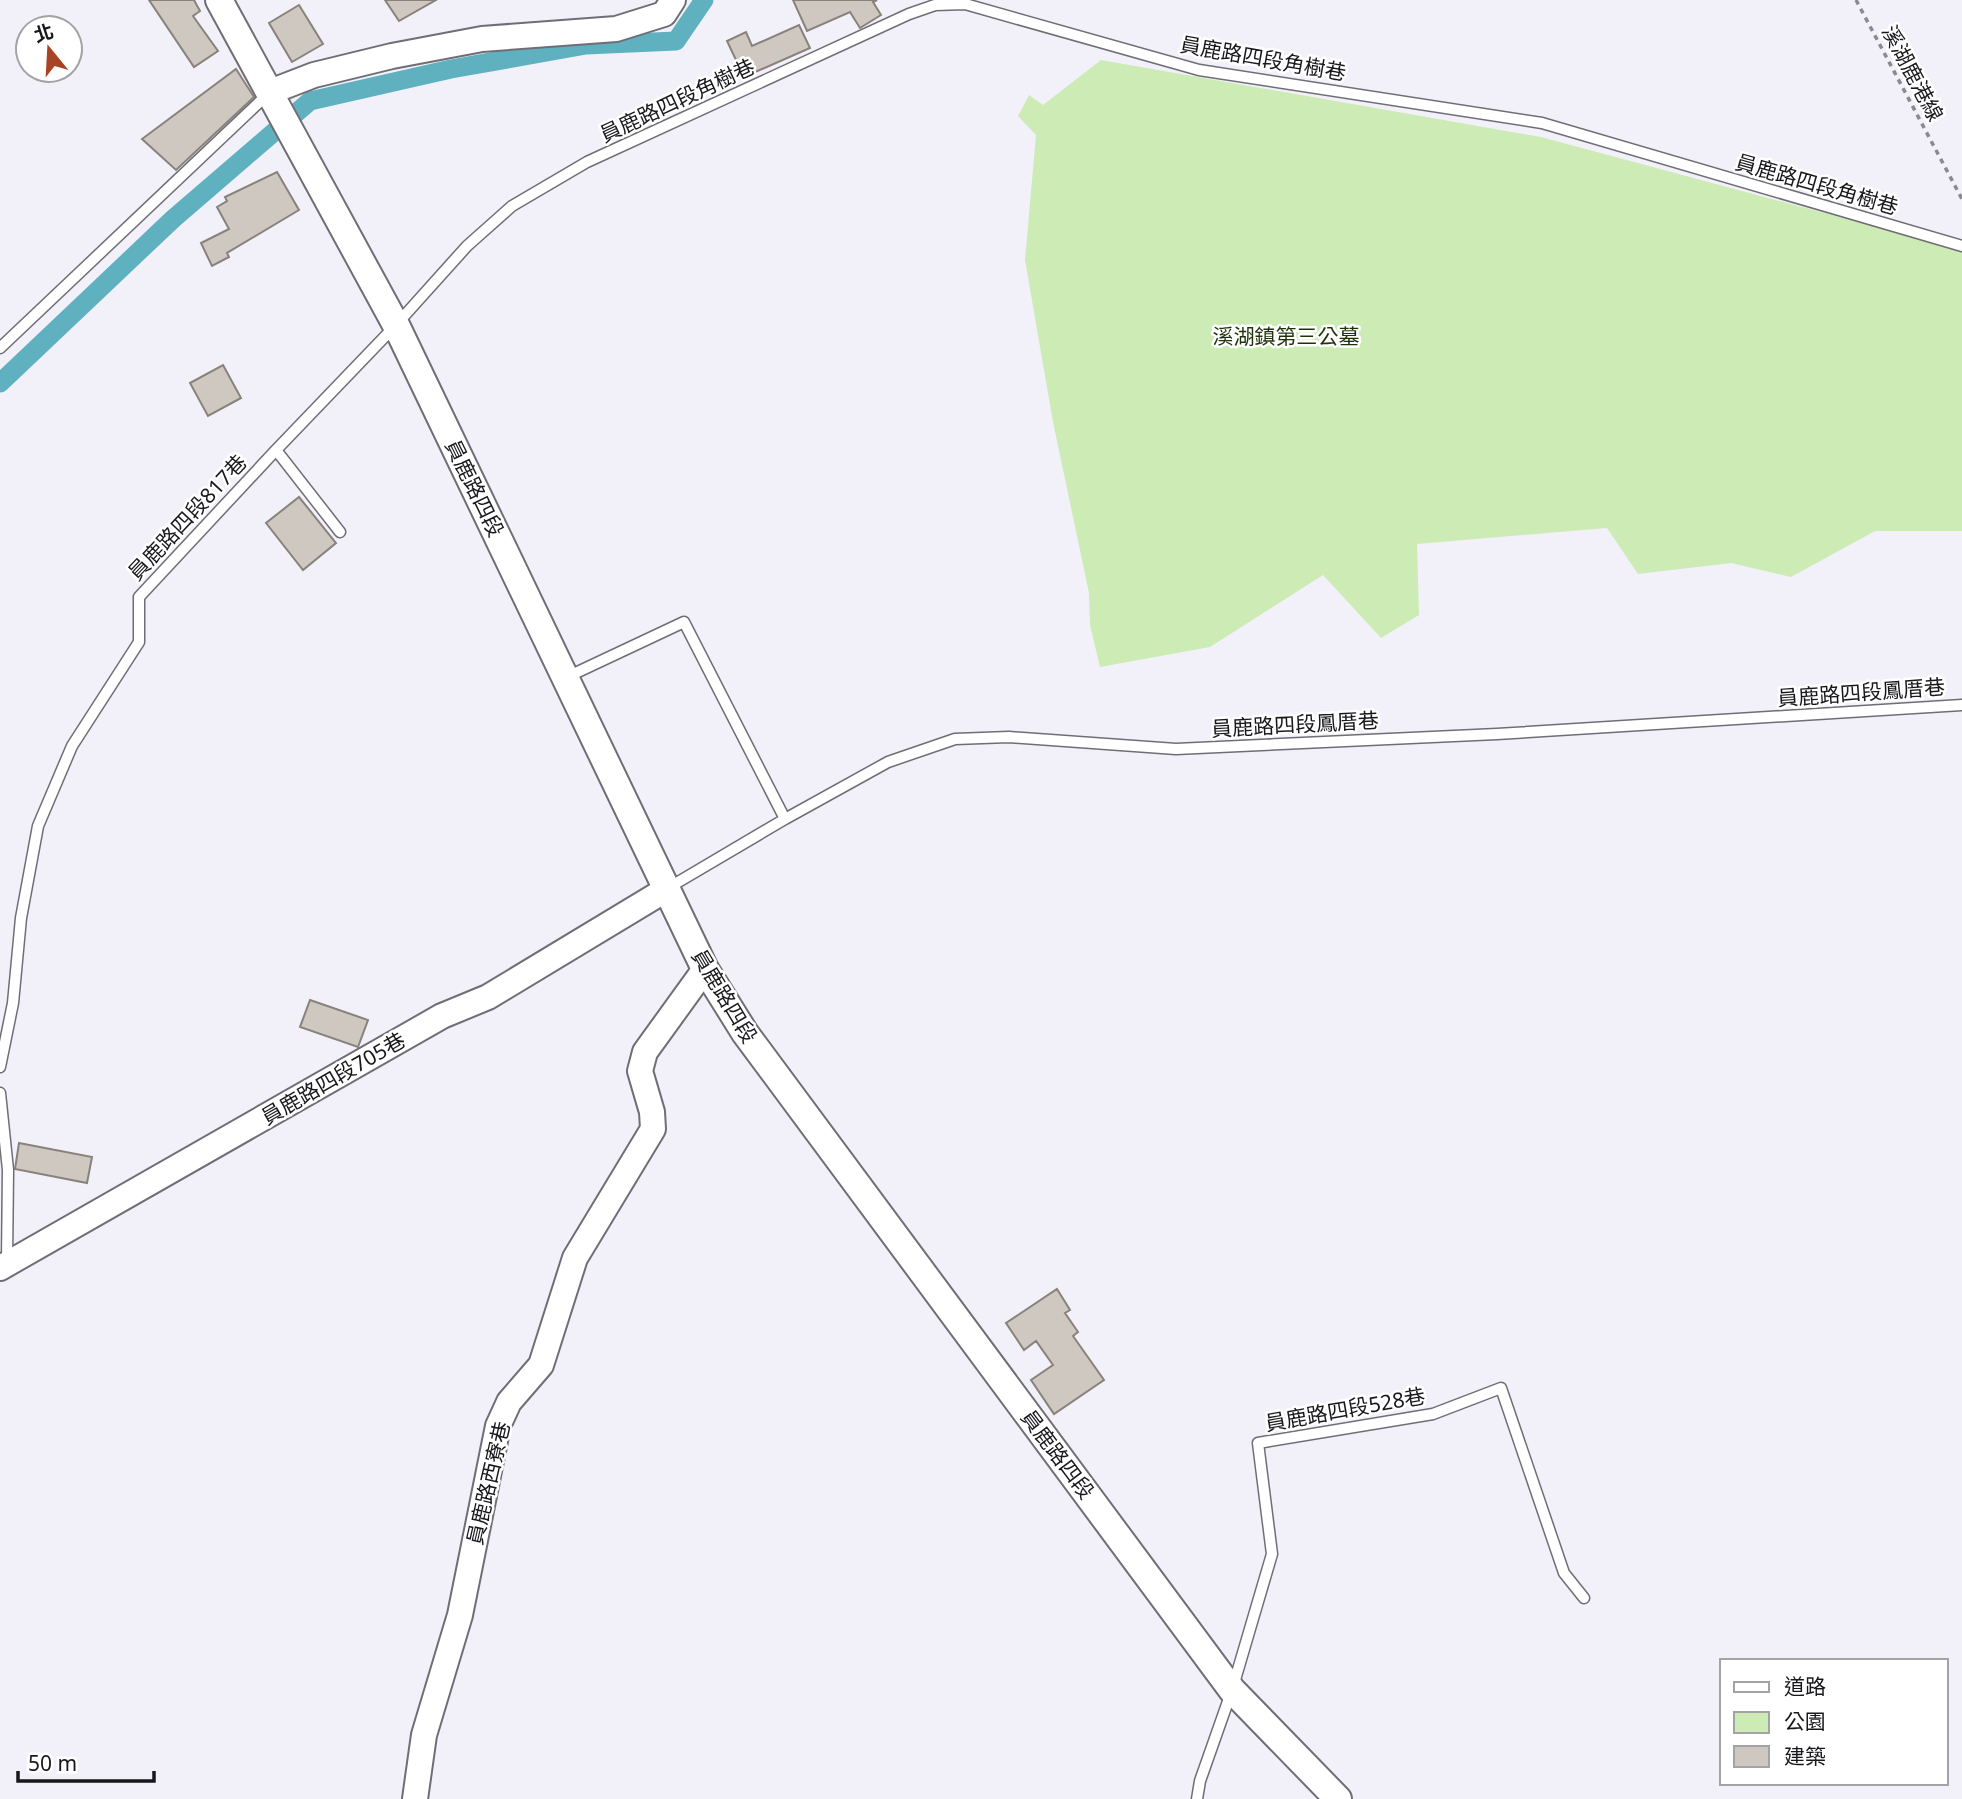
<svg xmlns="http://www.w3.org/2000/svg" width="1962" height="1799" font-family="'Noto Sans','Noto Sans TC',sans-serif">
	<rect width="100%" height="100%" fill="#f2f1fa"/>
	<path fill="#ccebb5" d="M1101 60 1541 137 1962 250V531H1875L1791 577 1731 563 1638 574 1607 528 1417 544 1419 615 1381 638 1323 575 1210 647 1100 667 1090 625 1089 593 1053 422 1025 260 1036 135 1018 116 1029 95 1043 105Z"/>
	<g fill="none" stroke-linecap="round" stroke-linejoin="round">
		<path stroke="#60b1c0" stroke-width="19" d="M0 383 173 219 310 101 451 69 586 45 676 41 704 0"/>
	</g>
	<path fill="#cec8c1" stroke="#88827b" stroke-width="2" d="M149 0H194L200 11 193 16 218 51 194 67Z
		M385 0H436L399 21Z
		M793 0H877L873 2 881 15 860 28 850 12 807 31Z
		M299 5 323 44 292 62 269 23Z
		M799 25 810 48 744 77 727 41 746 32 752 46Z
		M236 69 254 97 176 170 142 139Z
		M277 172 299 210 227 253 229 257 212 266 201 243 229 229 217 207 227 201 225 197Z
		M223 365 241 398 208 416 190 383Z
		M299 497 336 543 303 570 266 523Z
		M310 1000 368 1020 358 1047 300 1027Z
		M19 1143 92 1157 87 1183 15 1169Z
		M1057 1289 1070 1310 1065 1313 1078 1332 1073 1336 1104 1380 1054 1414 1031 1380 1053 1365 1036 1341 1024 1350 1006 1323Z"/>
	<g fill="none" stroke-linecap="round" stroke-linejoin="round">
		<defs>
			<path id="service" d="M0 348 269 93
				M276 450 396 325 467 246 512 206 587 162 909 14 935 5 965 4 1199 70 1542 123 1962 246
				M567 677 684 622 785 819
				M668 888 785 819 888 762 955 739 1009 737 1176 749 1497 734 1962 705
				M0 1067 13 1003 21 918 38 826 72 746 139 642V597L276 450 340 532
				M0 1093 8 1170 7 1260
				M1197 1799 1200 1781 1232 1690 1272 1554 1258 1443 1433 1414 1501 1388 1564 1573 1584 1598"/>
			<path id="tertiary" d="M270 92 314 75 392 56 482 39 616 29 664 14 673 0
				M0 1268 442 1016 488 997 667 889
				M415 1799 424 1735 460 1615 498 1426 509 1402 541 1365 575 1258 653 1129 652 1112 640 1071 645 1052 705 969"/>
			<path id="secondary" d="M219 0 396 325 705 969 745 1033 1232 1690 1338 1799"/>
		</defs>
		<use href="#service" stroke="#6f6e76" stroke-width="13"/>
		<use href="#tertiary" stroke="#6f6e76" stroke-width="28"/>
		<use href="#secondary" stroke="#6f6e76" stroke-width="30"/>
		<path stroke="#8a898f" stroke-width="3.5" stroke-dasharray="5 5" stroke-linecap="butt" d="M1856 0 1962 199"/>
		<use href="#service" stroke="#fff" stroke-width="10"/>
		<use href="#tertiary" stroke="#fff" stroke-width="24"/>
		<use href="#secondary" stroke="#fff" stroke-width="26"/>
	</g>
	<g text-anchor="middle" dominant-baseline="central" stroke-width="5" stroke-linejoin="round" paint-order="stroke">
		<g font-size="21" fill="#18171b" stroke="#fff">
			<text transform="translate(1263 58) rotate(10)">員鹿路四段角樹巷</text>
			<text transform="translate(1913 73) rotate(62)">溪湖鹿港線</text>
			<text transform="translate(677 100) rotate(-25)">員鹿路四段角樹巷</text>
			<text transform="translate(1817 184) rotate(16)">員鹿路四段角樹巷</text>
			<text transform="translate(475 488) rotate(64)">員鹿路四段</text>
			<text transform="translate(187 517) rotate(-47)">員鹿路四段817巷</text>
			<text transform="translate(1861 692) rotate(-4)">員鹿路四段鳳厝巷</text>
			<text transform="translate(1295 724) rotate(-3)">員鹿路四段鳳厝巷</text>
			<text transform="translate(725 996) rotate(59)">員鹿路四段</text>
			<text transform="translate(333 1078) rotate(-30)">員鹿路四段705巷</text>
			<text transform="translate(1345 1409) rotate(-10)">員鹿路四段528巷</text>
			<text transform="translate(1058 1454) rotate(53)">員鹿路四段</text>
			<text transform="translate(488 1483) rotate(-77)">員鹿路西寮巷</text>
		</g>
		<g font-size="21" fill="#1f330b" stroke="#fff">
			<text x="1286" y="336">溪湖鎮第三公墓</text>
		</g>
	</g>
	<rect x="1720" y="1659" width="228" height="126" fill="#ffffff" stroke="#a3a2a4" stroke-width="2"/>
	<rect x="1734" y="1682" width="35" height="10" fill="#ffffff" stroke="#a3a2a4" stroke-width="2"/>
	<text x="1784" y="1694" font-size="21" fill="#18171b">道路</text>
	<rect x="1734" y="1712" width="35" height="21" fill="#ccebb5" stroke="#a3a2a4" stroke-width="2"/>
	<text x="1784" y="1729" font-size="21" fill="#18171b">公園</text>
	<rect x="1734" y="1746" width="35" height="21" fill="#cec8c1" stroke="#a3a2a4" stroke-width="2"/>
	<text x="1784" y="1764" font-size="21" fill="#18171b">建築</text>
	<g transform="translate(49 49) rotate(342)"><circle r="33" fill="#ffffff" stroke="#a3a2a4" stroke-width="2"/>
	<path d="M0-5L12 26L0 18L-12 26Z" fill="#aa4225"/>
	<text y="-10" font-size="19" font-weight="bold" text-anchor="middle" fill="#18171b">北</text>
	</g>
	<path d="M18 1771v10h136v-10" fill="none" stroke="#18171b" stroke-width="3.5"/>
	<text x="28" y="1771" font-size="21" fill="#18171b" stroke="#ffffff" stroke-width="5" paint-order="stroke">50 m</text>
</svg>
